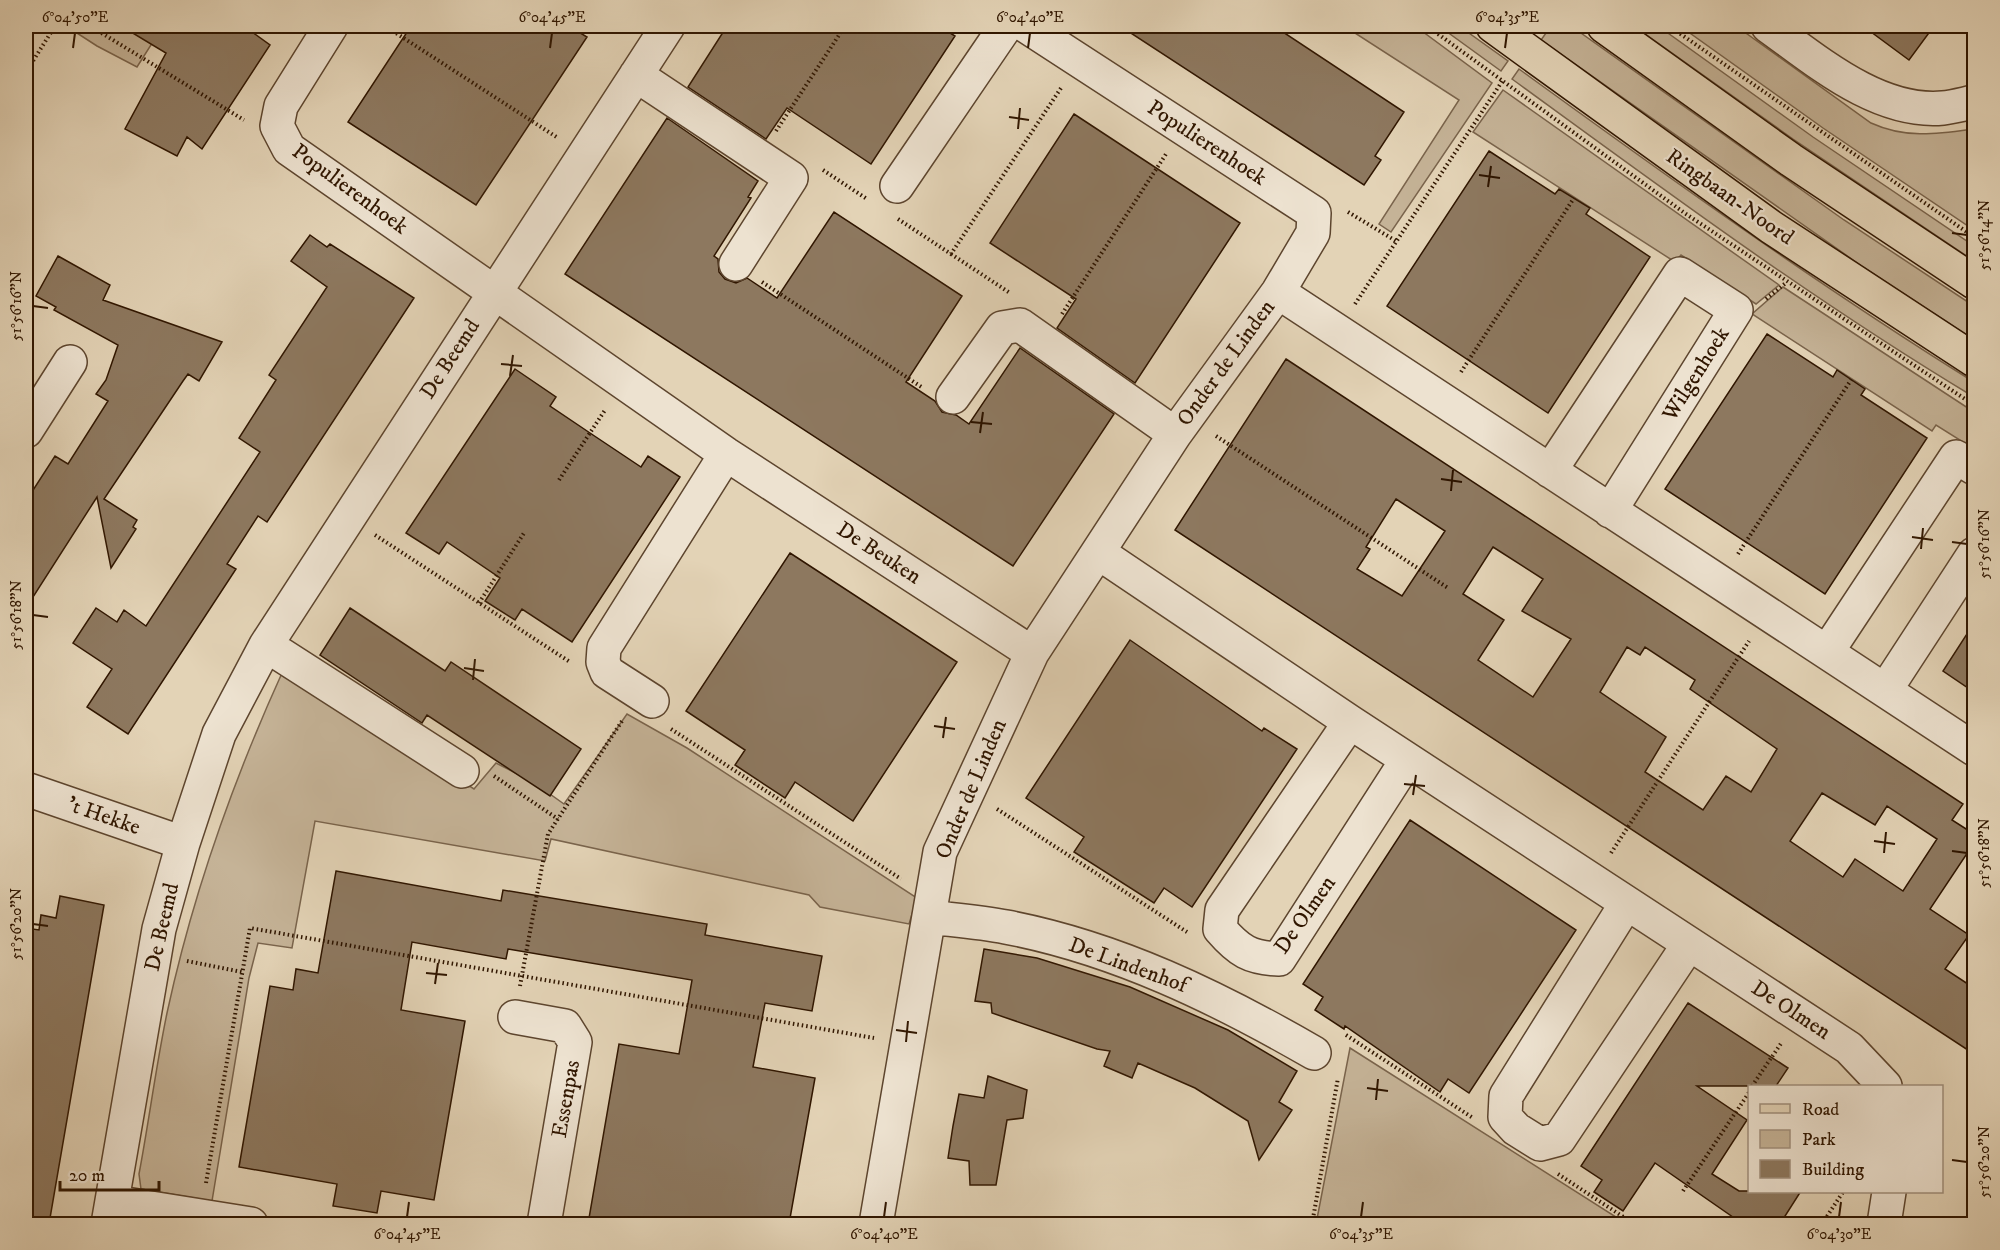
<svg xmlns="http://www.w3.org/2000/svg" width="2000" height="1250" font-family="'IM FELL DW Pica',serif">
	<rect width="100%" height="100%" fill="#e3d3b6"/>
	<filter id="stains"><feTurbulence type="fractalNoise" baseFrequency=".00333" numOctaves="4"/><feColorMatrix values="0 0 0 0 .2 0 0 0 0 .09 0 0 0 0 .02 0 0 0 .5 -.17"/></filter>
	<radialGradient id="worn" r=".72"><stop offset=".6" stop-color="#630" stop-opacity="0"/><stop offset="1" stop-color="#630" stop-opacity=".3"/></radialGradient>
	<path fill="#c5b397" stroke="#7a644c" stroke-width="1.5" d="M66 26H163L137 67 97 46Z
		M1344 26H1415L1492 83 1391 232 1379 224 1459 100Z
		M1439 26H1459L1508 61 1501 71Z
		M1551 26H1571L1844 220 1974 306V340L1863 267 1541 40Z
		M1634 26H1658L1813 137 1974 246V261L1793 139Z
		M1680 26H1736L1871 123C1906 139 1937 134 1974 129V230L1823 128Z
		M1519 69C1668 177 1818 285 1974 382V397C1814 301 1663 189 1512 79Z
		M1503 90 1779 285 1756 304 1681 255 1675 262 1473 132Z
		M1783 287 1974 412V449L1936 425 1932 431 1752 314Z
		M282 673 347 708 474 789 496 763 533 782 564 804 627 714 687 748 917 898 909 924 820 907 809 895 551 839 545 861 315 821 292 948 258 943 249 978 212 1201 141 1189 139 1174C149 1121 156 1066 167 1013 192 897 233 781 282 673Z
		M1350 1048 1627 1224H1316Z"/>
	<path fill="#8d785f" stroke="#301600" stroke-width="1.5" fill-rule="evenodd" d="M121 26H244L270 45 202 149 187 137 177 156 125 129 166 53Z
		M411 26H569L587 37 476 205 348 122Z
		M727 26H939L955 36 871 164 787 108 766 139 688 87Z
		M1120 26H1274L1404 112 1375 156 1381 160 1364 185Z
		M1863 26H1934L1909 60Z
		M1074 114 1240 223 1135 383 1057 328 1076 299 990 243Z
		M667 118 758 181 748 197 751 198 714 256 718 259 719 272 725 279 736 283 747 278 777 298 834 212 962 296 906 382 935 401 942 412 956 415 969 424 1020 348 1114 414 1013 566 565 274Z
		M1489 151 1555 194 1559 189 1590 208 1586 214 1650 257 1548 413 1387 306Z
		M310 235 327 247 330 244 414 298 267 522 258 516 227 564 236 569 128 734 87 707 112 669 73 643 96 608 117 622 124 610 146 626 260 452 239 438 276 380 269 375 327 287 291 261Z
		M58 256 110 285 103 300 222 342 199 381 188 374 183 381 104 499 137 520 133 527 136 529 111 568 97 497 26 608V501L55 456 68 464 108 401 96 394 106 380 118 345 54 310 56 307 36 296Z
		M1767 334 1833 377 1837 370 1865 389 1861 395 1927 438 1825 594 1665 489Z
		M1286 359 1963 804 1952 820 1974 834V843L1930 909 1969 935 1945 969 1974 988V1054L1175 530ZM1396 499 1445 531 1402 596 1357 569 1370 549 1366 547ZM1493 547 1543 579 1522 611 1571 639 1533 697 1478 660 1504 620 1463 594ZM1627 647 1640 655 1645 647 1695 680 1690 689 1777 749 1751 792 1726 776 1703 810 1645 772 1666 737 1600 692ZM1822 793 1875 825 1887 806 1937 839 1903 891 1855 859 1843 877 1790 841Z
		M515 369 556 397 550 406 593 435 641 467 648 456 680 477 572 642 522 609 515 620 485 601 500 578 447 542 439 554 406 533Z
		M790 553 957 662 853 821 795 782 785 798 735 765 745 750 686 711Z
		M350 608 445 671 451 662 581 749 550 796 427 715 422 723 320 655Z
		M1974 623V692L1943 671Z
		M1130 640 1262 731 1264 728 1297 749 1192 907 1164 888 1154 903 1074 852 1084 837 1026 798Z
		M1410 820 1576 930 1469 1093 1448 1079 1440 1092 1345 1026 1344 1029 1315 1010 1323 997 1303 984Z
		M336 871 501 901 503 890 707 924 705 935 822 956 812 1011 765 1003 753 1067 815 1078 789 1224H588L619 1044 679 1054 692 980 508 949 506 959 412 942 401 1010 465 1021 434 1200 381 1191 377 1213 333 1206 337 1184 239 1167 270 986 293 990 296 969 318 973Z
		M60 896 104 905 49 1224H26V928L39 930 41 915 56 918Z
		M984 949 1037 958 1130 987 1228 1030 1297 1071 1279 1102 1292 1110 1259 1160 1248 1121 1195 1088 1138 1063 1132 1078 1104 1066 1110 1051 1097 1049 992 1013 991 1003 975 1001Z
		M1688 1003 1788 1068 1776 1086H1697L1747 1120 1712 1174 1739 1191H1801L1780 1224H1743L1655 1163 1623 1211 1594 1192 1602 1180 1581 1166Z
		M988 1076 1027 1090 1023 1118 1007 1120 996 1185H970L969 1161 948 1158 953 1126 959 1094 984 1098Z"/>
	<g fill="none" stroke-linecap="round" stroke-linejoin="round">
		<defs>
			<path id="minor" d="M331 26 281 106 277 126 289 149 726 454 1032 653
				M1768 26C1817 61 1878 114 1943 108 1953 107 1964 104 1974 102
				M636 75 791 178 736 264
				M897 186 1006 26
				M1278 292 1974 749
				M953 397 1002 328 1020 325 1175 434
				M26 431 70 362
				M1550 471 1680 274 1736 310 1610 511
				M1099 553 1350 722 1849 1048 1885 1086
				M266 645 462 771
				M1827 652 1956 457 1974 468
				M1886 689 1974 554
				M652 701 607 672 603 662 604 648 726 454
				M1350 722 1222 910 1220 929C1239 951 1250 958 1279 959L1407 760
				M26 789 183 843
				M1626 904 1506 1096 1505 1117 1516 1129 1540 1144 1559 1139 1689 944
				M929 917C954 920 981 922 1006 927 1116 948 1217 997 1314 1053
				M515 1017 565 1026 575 1042 544 1224
				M113 1202 251 1224
				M108 1224 159 929 183 843 219 734 266 645 668 26
				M876 1224 940 852 1032 653 1175 434 1278 292 1313 233 1314 213 1026 26
				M1884 1224 1889 1192"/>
			<path id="primary" d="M1493 26 1771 227 1974 360
				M1604 26 1791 160 1974 282"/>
		</defs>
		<use href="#minor" stroke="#5d452e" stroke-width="36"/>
		<use href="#primary" stroke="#301600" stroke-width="36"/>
		<path stroke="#301600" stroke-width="4" stroke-dasharray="1.5 3" stroke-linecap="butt" d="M90 26 244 120
			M385 26 558 138
			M1427 26 1686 214 1974 405
			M1669 26 1974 237
			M26 72 55 26
			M776 131 845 26
			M823 170 867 199
			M1348 212 1396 241
			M898 219 951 254 1061 88
			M951 254 1010 293
			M762 282 923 388
			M1766 299 1787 282
			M1355 304 1503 80
			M1062 314 1166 154
			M1461 372 1574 198
			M1216 436 1448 588
			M559 480 605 410
			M375 535 570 662
			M1738 554 1851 380
			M479 603 524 533
			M671 729 901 879
			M494 776 558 819
			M997 809 1187 932
			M1611 853 1749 641
			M187 961 242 972
			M520 986 548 834 622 721
			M1346 1035 1473 1118
			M1752 1086 1782 1042
			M1558 1174 1634 1224
			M206 1183 250 928 874 1038
			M1683 1191 1750 1091
			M1312 1224 1338 1078
			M1822 1224 1843 1192"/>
		<use href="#minor" stroke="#ede2d0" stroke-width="33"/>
		<use href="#primary" stroke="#e3d3b6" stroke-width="33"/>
	</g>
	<path fill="none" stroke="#301600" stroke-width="2" d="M73 48 75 33M550 48 552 33M1028 48 1030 33M1505 48 1507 33M1009 117 1029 120M1018 129 1020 108M1479 175 1500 178M1488 187 1491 166M1952 233 1967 235M33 306 48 308M501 364 522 366M510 376 513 355M971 422 992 424M980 433 983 412M1441 479 1462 482M1451 491 1453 470M1912 537 1933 540M1952 542 1967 544M1921 549 1923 528M33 615 48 617M464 668 484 671M473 680 475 659M934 726 955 729M943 738 946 717M1404 784 1425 786M1413 795 1416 775M1874 841 1895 844M1952 851 1967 853M1884 853 1886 832M33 924 48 926M426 973 447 975M435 984 438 963M896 1030 917 1033M906 1042 908 1021M1367 1088 1388 1091M1376 1100 1378 1079M1952 1160 1967 1162M407 1217 409 1202M884 1217 886 1202M1361 1217 1363 1202M1839 1217 1841 1202"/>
	<g text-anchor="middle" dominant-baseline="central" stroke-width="4.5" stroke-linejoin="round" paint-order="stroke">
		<g font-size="22" fill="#301600" stroke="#ede2d0">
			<text transform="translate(1207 143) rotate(33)">Populierenhoek</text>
			<text transform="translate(350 189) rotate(36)">Populierenhoek</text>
			<text transform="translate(1730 197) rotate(35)">Ringbaan-Noord</text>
			<text transform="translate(450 359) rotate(-57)">De Beemd</text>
			<text transform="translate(1226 363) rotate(-54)">Onder de Linden</text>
			<text transform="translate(1696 374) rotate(-58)">Wilgenhoek</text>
			<text transform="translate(879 553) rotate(33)">De Beuken</text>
			<text transform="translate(971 789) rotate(-67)">Onder de Linden</text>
			<text transform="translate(104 816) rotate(19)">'t Hekke</text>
			<text transform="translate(1305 915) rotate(-55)">De Olmen</text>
			<text transform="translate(162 927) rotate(-77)">De Beemd</text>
			<text transform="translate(1128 965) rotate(20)">De Lindenhof</text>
			<text transform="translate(1791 1010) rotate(33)">De Olmen</text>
			<text transform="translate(566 1099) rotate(-80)">Essenpas</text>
		</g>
	</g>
	<rect width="2000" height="1250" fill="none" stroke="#e3d3b6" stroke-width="66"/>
	<rect x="1748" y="1085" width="195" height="108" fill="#ede2d0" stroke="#a1907d" stroke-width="1.5"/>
	<rect x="1760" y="1104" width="30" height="9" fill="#e3d3b6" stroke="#a1907d" stroke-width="1.5"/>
	<text x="1802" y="1115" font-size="18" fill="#301600">Road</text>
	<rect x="1760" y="1130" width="30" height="18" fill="#c5b397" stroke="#a1907d" stroke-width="1.5"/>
	<text x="1802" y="1145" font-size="18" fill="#301600">Park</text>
	<rect x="1760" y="1160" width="30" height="18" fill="#8d785f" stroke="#a1907d" stroke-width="1.5"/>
	<text x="1802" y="1175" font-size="18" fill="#301600">Building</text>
	<path d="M60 1181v9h99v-9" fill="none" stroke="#301600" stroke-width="3"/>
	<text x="69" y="1181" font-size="18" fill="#301600" stroke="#ede2d0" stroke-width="4.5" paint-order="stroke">20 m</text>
	<rect x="33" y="33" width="1934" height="1184" fill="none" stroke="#301600" stroke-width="2"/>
	<g font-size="15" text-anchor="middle" fill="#301600">
		<text x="75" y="22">6°04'50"E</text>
		<text x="552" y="22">6°04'45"E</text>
		<text x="1030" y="22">6°04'40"E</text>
		<text x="1507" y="22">6°04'35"E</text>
		<text transform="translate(1984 235) rotate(-90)" y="5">51°56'14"N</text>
		<text transform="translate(16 306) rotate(-90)" y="5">51°56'16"N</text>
		<text transform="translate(1984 544) rotate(-90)" y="5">51°56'16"N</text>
		<text transform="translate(16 615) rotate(-90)" y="5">51°56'18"N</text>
		<text transform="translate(1984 853) rotate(-90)" y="5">51°56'18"N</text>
		<text transform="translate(16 924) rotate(-90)" y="5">51°56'20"N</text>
		<text transform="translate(1984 1162) rotate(-90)" y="5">51°56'20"N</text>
		<text x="407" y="1239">6°04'45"E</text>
		<text x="884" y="1239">6°04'40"E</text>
		<text x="1361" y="1239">6°04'35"E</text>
		<text x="1839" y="1239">6°04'30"E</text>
	</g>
	<rect width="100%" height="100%" filter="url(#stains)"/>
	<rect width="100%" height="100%" fill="url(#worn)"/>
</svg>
